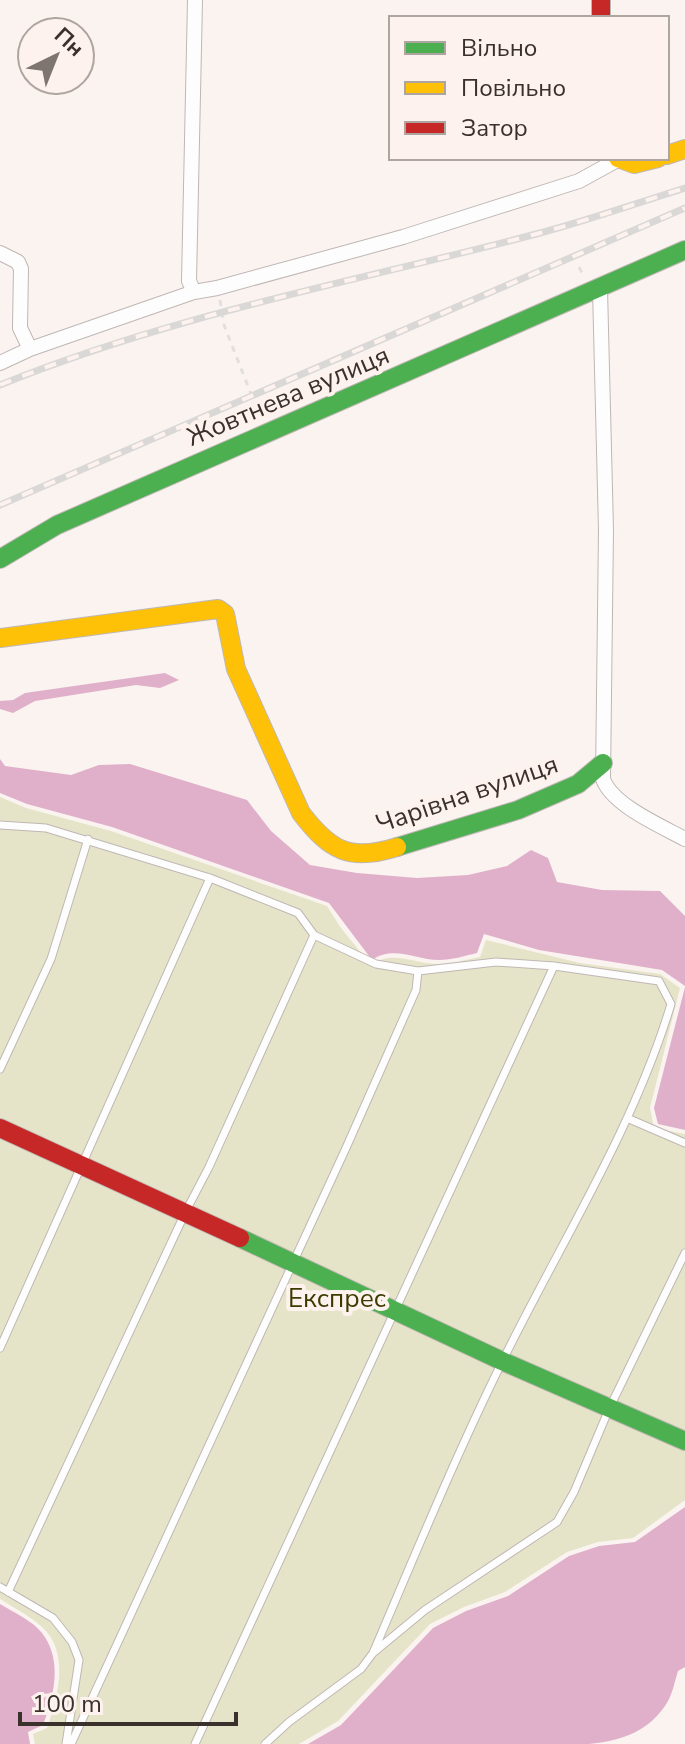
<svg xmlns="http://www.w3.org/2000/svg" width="685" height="1744" font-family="'Nunito Sans',sans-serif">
	<rect width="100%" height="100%" fill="#faf3f0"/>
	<path fill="#e6e4c8" d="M0 797 26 808 111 831 327 906 341 928 371 965C395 949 414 965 441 964 454 964 467 959 480 957L486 940 580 963 660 974 680 988 650 1108 654 1128 685 1134V1500L633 1538 598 1542 567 1552 505 1592 464 1607 430 1624 338 1721 299 1744H35L33 1734 47 1728C58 1697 70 1652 42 1627 30 1616 14 1608 0 1599Z"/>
	<path fill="#e0b0ca" d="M165 673 179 680 160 688 136 685 35 701 13 713 0 709V701L13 700 25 693Z
		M0 759 5 766 71 775 99 765 130 764 247 800 271 831 310 865 357 873 417 878 468 875 507 866 531 850 548 858 557 882 602 890 660 891 685 916V986L662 970 539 950 484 934 477 953C464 956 452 960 439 960 415 960 394 945 372 960L329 903 112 827 27 804 0 793Z
		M685 987V1130L658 1124 654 1108Z
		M685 1507V1667L678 1671C675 1680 673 1692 668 1701 651 1731 621 1741 589 1744H308L341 1725 433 1628 466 1611 508 1596 569 1556 599 1546 635 1542Z
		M0 1604C13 1612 33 1621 42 1633 63 1660 54 1696 43 1725L28 1732 30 1744H0Z"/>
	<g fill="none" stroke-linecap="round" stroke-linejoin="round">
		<defs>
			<path id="lane" d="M0 825 46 828 210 878 298 913 314 935 376 964 418 971 496 962 554 966 659 981 671 1004C633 1130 561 1242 503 1360 456 1455 415 1555 373 1653
				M0 1069 51 959 88 839
				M627 1118 685 1143
				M0 1348 210 878
				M0 1587 53 1618 72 1642 79 1660 66 1744
				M8 1592 186 1211 209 1167 314 935
				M71 1744 346 1148 416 990 418 971
				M195 1744 554 966
				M265 1744 289 1722 361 1669 373 1653 425 1610 557 1522 574 1492 609 1409 685 1253"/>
			<path id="street" d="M0 253 18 262 21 269 20 328 30 349
				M600 289 606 530 603 779C612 805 661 826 685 839
				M194 292 189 281 195 0
				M0 363 30 349 194 292 217 288 403 237 579 181 619 159"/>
			<path id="fast" d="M0 559 57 525 685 250
				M397 847 518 810 578 784 603 763
				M240 1238 502 1361 685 1441"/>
			<path id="slow" d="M667 155 685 149
				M618 158 634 164 658 158
				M0 638 218 609 225 614 236 669 301 813C330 851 350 862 397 847"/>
			<path id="jam" d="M601 0V18
				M0 1128 240 1238"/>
		</defs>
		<use href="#lane" stroke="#bfb7b4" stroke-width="9"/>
		<use href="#street" stroke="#bfb7b4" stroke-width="16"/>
		<use href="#fast" stroke="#bfb7b4" stroke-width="20"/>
		<use href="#slow" stroke="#bfb7b4" stroke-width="20"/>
		<use href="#jam" stroke="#bfb7b4" stroke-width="20"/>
		<path stroke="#e2e0df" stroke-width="3" stroke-dasharray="6 6" stroke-linecap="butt" d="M579 267 583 275
			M220 300 224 325 260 417
			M280 395 286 408"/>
		<use href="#lane" stroke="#fefdfd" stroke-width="7"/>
		<use href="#street" stroke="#fefdfd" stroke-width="14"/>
		<use href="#fast" stroke="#4caf50" stroke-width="18"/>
		<use href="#slow" stroke="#ffc107" stroke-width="18"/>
		<use href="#jam" stroke="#c62828" stroke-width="18"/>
		<defs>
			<path id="rail" d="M0 385C174 314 359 281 540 233 589 220 637 203 685 188
				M0 505 685 208"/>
		</defs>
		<use href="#rail" stroke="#dad8d6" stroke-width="7"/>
		<use href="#rail" stroke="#fdf2ed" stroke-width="4" stroke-dasharray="12" stroke-linecap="butt"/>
	</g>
	<g text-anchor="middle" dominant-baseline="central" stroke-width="8" stroke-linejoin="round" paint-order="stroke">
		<g font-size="26" fill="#3b312c" stroke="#fdf2ed">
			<text transform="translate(288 396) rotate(-23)">Жовтнева вулиця</text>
			<text transform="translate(467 794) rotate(-19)">Чарівна вулиця</text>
		</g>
		<g font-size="26" fill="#3c3b00" stroke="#fdf2ed">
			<text x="337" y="1298">Експрес</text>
		</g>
	</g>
	<rect x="389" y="16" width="280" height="144" fill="#fdf2ed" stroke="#afa5a0" stroke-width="2"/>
	<rect x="405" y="42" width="40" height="12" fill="#4caf50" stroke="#afa5a0" stroke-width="2"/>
	<text x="461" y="56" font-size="24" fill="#3b312c">Вільно</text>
	<rect x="405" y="82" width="40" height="12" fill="#ffc107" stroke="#afa5a0" stroke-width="2"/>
	<text x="461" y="96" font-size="24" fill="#3b312c">Повільно</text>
	<rect x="405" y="122" width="40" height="12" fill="#c62828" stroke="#afa5a0" stroke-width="2"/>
	<text x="461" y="136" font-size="24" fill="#3b312c">Затор</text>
	<g transform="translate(56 56) rotate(43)"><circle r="38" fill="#fdf2ed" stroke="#afa5a0" stroke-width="2"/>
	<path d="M0-6L14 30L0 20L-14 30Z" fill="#7e7571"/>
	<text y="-12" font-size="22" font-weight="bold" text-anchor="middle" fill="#3b312c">Пн</text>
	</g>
	<path d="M20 1712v12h216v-12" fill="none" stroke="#3b312c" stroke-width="4"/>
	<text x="32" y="1712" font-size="24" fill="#3b312c" stroke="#fdf2ed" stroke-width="6" paint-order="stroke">100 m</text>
</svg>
